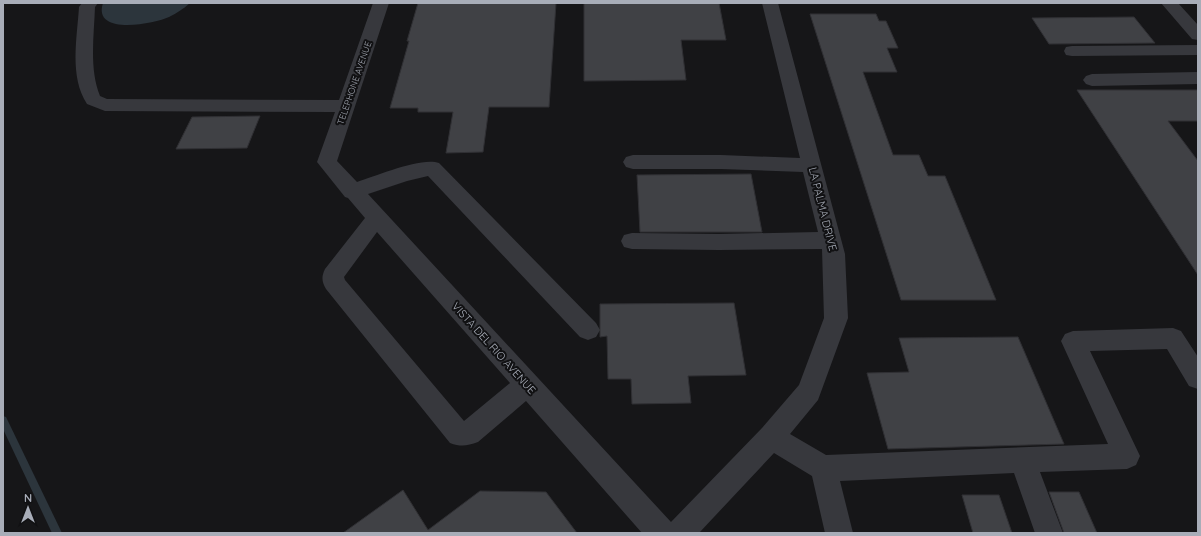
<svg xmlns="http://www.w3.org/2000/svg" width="1201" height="536" font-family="Quicksand,sans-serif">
	<rect width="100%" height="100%" fill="#161618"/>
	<path fill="#2c353c" d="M103 3H190C183 9 177 13 169 17 154 24 92 36 103 3Z"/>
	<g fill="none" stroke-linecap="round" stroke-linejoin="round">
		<path fill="#2c353c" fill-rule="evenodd" d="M3 416 6 417 62 533H52L3 429Z"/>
	</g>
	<path fill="#404145" stroke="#303034" d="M418 3H556L549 107H489L483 152 446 153 453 112H418V108H390L409 41H407Z
		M584 3H719L726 40H681L686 80 584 81Z
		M810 14H876L879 21H886L898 48H887L897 72H863L893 155H919L928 176H945L996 300H901Z
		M1134 17 1155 43 1049 44 1032 18Z
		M1077 90H1198V121H1168L1198 161V275Z
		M260 116 247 148 176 149 192 117Z
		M751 174 762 232H640L637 175Z
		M734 303 746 375 688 376 691 403 632 404 631 379H608L607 336 600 337V304Z
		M1018 337 1064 444 888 449 867 373 909 372 899 338Z
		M403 490 428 530 480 491 546 492 577 533H343Z
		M1049 492H1079L1097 533H1064Z
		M962 495H999L1012 533H973Z"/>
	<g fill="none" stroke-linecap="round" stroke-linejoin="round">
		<path fill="#37383d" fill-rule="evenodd" d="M82 3H98L95 7C94 36 89 69 100 96L107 99 339 100 373 3H389L337 161 357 182C377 176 420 157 439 163L596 323 600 330 596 337 588 340 580 337 428 176 407 181 368 194 671 522 762 428 799 385 824 318 822 249 719 250 632 249 624 247 621 241 624 235 632 233 719 234 818 232 803 172 721 169H633L626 167 623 162 626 157 633 155H721L800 158 762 3H778L845 254 848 318 818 400 790 434 826 455 1108 444 1061 341 1065 334 1073 331 1173 328 1181 331 1198 357V389L1189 386 1167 349 1090 351 1140 456 1136 465 1127 469 1040 472 1063 533H1035L1014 473 840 481 853 533H825L812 476 774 453 699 533H642L526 401 478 442C467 446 461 447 450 443L326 289C322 282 321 277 325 269L365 218 348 198 345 197 317 162 335 112 105 111 87 104C69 77 77 38 79 7ZM377 232 510 383 464 421 345 280 344 277Z
			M1161 3H1178L1198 25V40L1192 39Z
			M1198 45V55L1072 56 1066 55 1064 51 1066 47 1072 46Z
			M1198 72V84L1092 86 1086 84 1083 80 1086 76 1092 74Z"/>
	</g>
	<g text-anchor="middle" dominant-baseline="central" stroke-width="4" stroke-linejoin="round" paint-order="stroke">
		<g font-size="9" fill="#a8adb8" stroke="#111113">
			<text transform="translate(354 83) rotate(-71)">TELEPHONE AVENUE</text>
		</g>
		<g font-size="11" fill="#a8adb8" stroke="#111113">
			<text transform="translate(823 209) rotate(76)">LA PALMA DRIVE</text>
			<text transform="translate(494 348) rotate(48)">VISTA DEL RIO AVENUE</text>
		</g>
	</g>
	<rect width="1201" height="536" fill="none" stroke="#a8adb8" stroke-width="8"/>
	<g transform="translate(28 508)" stroke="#111113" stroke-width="3" paint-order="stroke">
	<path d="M0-3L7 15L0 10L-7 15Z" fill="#a8adb8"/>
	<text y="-6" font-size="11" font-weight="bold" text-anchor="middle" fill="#a8adb8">N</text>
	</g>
</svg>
